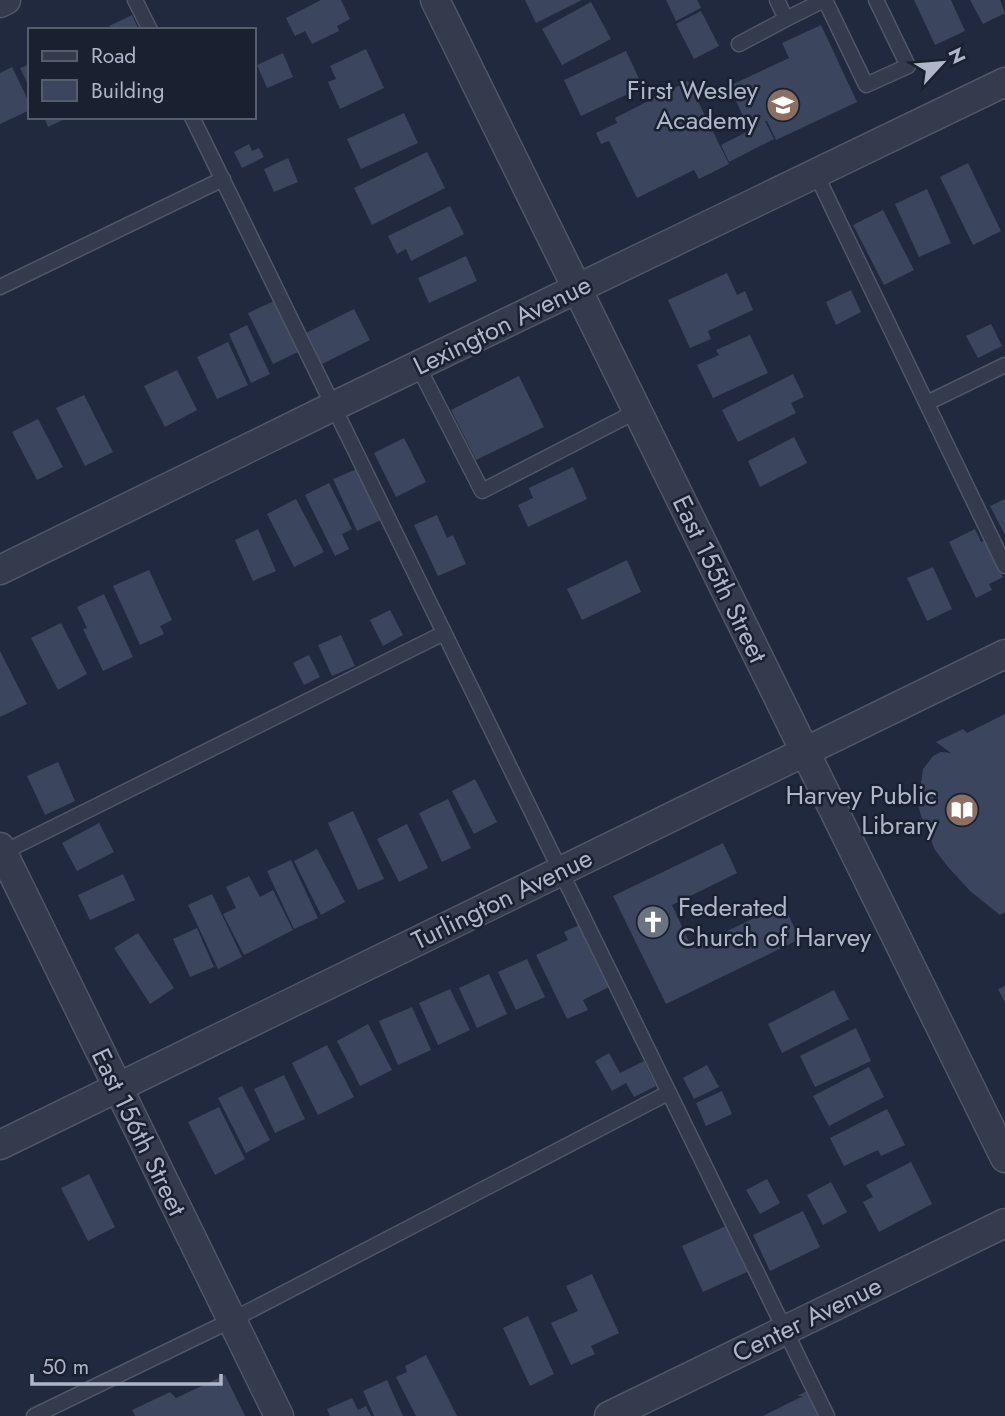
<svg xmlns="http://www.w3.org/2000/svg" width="1005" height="1416" font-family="Jost,sans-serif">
	<rect width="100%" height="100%" fill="#20293d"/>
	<path fill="#3b455d" d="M321 0H341L350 19 337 26 339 31 312 44 305 31 295 36 286 18Z
		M525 0H582L536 23Z
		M666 0H697L701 8 676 21Z
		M914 0H951L965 31 935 45Z
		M970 0H1000L1005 13 983 24Z
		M591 2 611 39 562 65 542 29Z
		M701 11 719 46 694 59 676 24Z
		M132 15 139 30H111L109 26Z
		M821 25 857 102 776 140 767 121H765L774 139 729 162 721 145 760 125 749 129 729 86 789 58 782 43Z
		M366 49 384 88 340 109 328 82 336 79 330 66Z
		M626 51 643 87 581 116 564 80Z
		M283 53 293 77 267 88 257 65Z
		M30 64V88L20 68Z
		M12 67 30 104V110L0 124V73Z
		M688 81 729 164 699 179 694 170 637 198 609 141 601 144 596 133 617 123 615 118Z
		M404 113 418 143 361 169 347 139Z
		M44 117H69L48 127Z
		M249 144 252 151 259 148 264 157 242 168 234 152Z
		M427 152 445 188 372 225 354 188Z
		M288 158 298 182 274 192 264 169Z
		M968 163 1001 231 973 245 940 177Z
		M927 189 951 243 919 257 895 204Z
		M450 206 464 234 411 261 406 249 397 254 388 236Z
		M883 210 914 270 884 285 853 225Z
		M466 256 477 281 429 303 418 278Z
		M727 273 737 295 745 291 753 310 708 331 711 339 690 348 668 300Z
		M851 290 861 312 836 325 826 302Z
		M274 301 298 352 273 364 248 313Z
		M354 309 370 340 322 364 306 333Z
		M991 324 1002 346 978 358 966 336Z
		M247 325 270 374 251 383 229 334Z
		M750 335 768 373 713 398 697 365 719 355 716 350Z
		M228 342 248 385 217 399 197 357Z
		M177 370 197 410 165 427 144 386Z
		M793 374 804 397 791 403 796 413 738 442 722 410Z
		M519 376 544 427 476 460 451 410Z
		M84 395 113 452 85 466 56 408Z
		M38 419 63 467 37 480 12 432Z
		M794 437 807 463 760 487 748 461Z
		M404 438 426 482 396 497 374 453Z
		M573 467 587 499 528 527 518 505 533 498 529 488Z
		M357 469 381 520 357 531 333 479Z
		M329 483 352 529 342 534 349 549 335 556 305 495Z
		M296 499 324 552 294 567 267 514Z
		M1005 499V535L990 506Z
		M437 515 447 538 453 535 466 564 438 576 414 525Z
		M258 529 276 571 253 581 235 540Z
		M975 529 981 542 986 540 1003 577 989 584 992 590 976 598 949 542Z
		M627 560 641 592 582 620 567 589Z
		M933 567 952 609 927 621 907 578Z
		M149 570 172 620 160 626 164 634 140 645 113 586Z
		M104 594 133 657 103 671 83 629 87 628 77 607Z
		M390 610 403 635 383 646 370 620Z
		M61 623 87 674 58 690 31 638Z
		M341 635 355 666 332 676 318 645Z
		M0 651 27 704 0 717Z
		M309 655 320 677 304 685 293 663Z
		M1005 714V912L1000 915 970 891 948 867 935 850 921 816 918 804 923 769 933 756 941 752 951 753 936 742 963 729 967 733Z
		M58 762 75 801 45 815 27 776Z
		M475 779 497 822 474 834 452 791Z
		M448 799 471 848 442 862 419 813Z
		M353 811 384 879 358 890 328 823Z
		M99 823 114 852 77 871 62 843Z
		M407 824 428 868 399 882 377 839Z
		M723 843 737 873 672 905 692 948 783 904 800 939 666 1004 613 896Z
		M317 849 345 902 321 915 294 861Z
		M291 860 318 918 294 929 267 871Z
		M123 874 135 900 90 920 78 895Z
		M249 876 260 897 273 890 293 930 244 955 223 914 236 908 226 887Z
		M212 894 242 957 218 969 188 905Z
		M579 925 609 987 583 1000 588 1010 567 1019 536 955 568 940 564 932Z
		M197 928 214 967 190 977 173 939Z
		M138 933 174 988 150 1004 114 948Z
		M527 959 545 997 516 1010 498 972Z
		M489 974 507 1014 477 1028 459 988Z
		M1005 986V1003L998 989Z
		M450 989 470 1030 438 1045 419 1003Z
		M834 990 849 1019 782 1053 768 1024Z
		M412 1007 431 1050 398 1065 379 1021Z
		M368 1024 392 1070 360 1086 337 1041Z
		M856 1028 871 1061 815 1087 800 1056Z
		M327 1045 354 1097 318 1115 292 1063Z
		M609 1053 620 1073 644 1061 656 1086 634 1097 626 1083 612 1091 595 1061Z
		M707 1065 719 1087 694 1099 683 1078Z
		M869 1067 884 1097 829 1126 813 1096Z
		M284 1075 305 1119 275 1133 254 1089Z
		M242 1086 270 1140 246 1153 218 1098Z
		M722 1091 732 1114 706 1126 696 1103Z
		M219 1107 245 1159 215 1175 188 1122Z
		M887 1109 905 1145 881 1156 878 1150 844 1166 830 1138Z
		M911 1162 932 1204 879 1232 863 1202 873 1197 866 1185Z
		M89 1174 115 1227 88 1241 61 1188Z
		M767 1179 780 1203 760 1214 746 1190Z
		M831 1182 847 1212 823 1225 807 1195Z
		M803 1211 820 1247 770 1271 753 1235Z
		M728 1225 749 1271 703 1292 682 1246Z
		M592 1274 619 1333 591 1346 595 1354 571 1365 551 1323 578 1311 566 1286Z
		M528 1316 554 1374 530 1386 503 1328Z
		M426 1355 457 1416H416L396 1377 407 1372 405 1366Z
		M225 1375 245 1416H135L132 1410 170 1392 176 1398Z
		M387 1380 403 1416H374L363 1391Z
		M809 1390 822 1416H763L803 1396H797Z
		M352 1398 358 1410 366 1406 371 1416H330L327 1409Z"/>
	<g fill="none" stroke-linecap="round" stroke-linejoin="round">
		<defs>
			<path id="lane" d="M135 0 150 30
				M777 0 786 19 824 0
				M825 0 866 85 908 66 876 0
				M739 44 786 19
				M192 117 827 1416
				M816 174 1005 566
				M0 287 223 179
				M418 366 482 491 637 411
				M927 403 1005 365
				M0 854 444 633
				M34 1416 232 1320 668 1093"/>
			<path id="street" d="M435 0 1005 1158
				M0 3 6 0
				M0 570 334 406 1005 82
				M0 847 279 1416
				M0 1145 1005 654
				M609 1416 1005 1223"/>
		</defs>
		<use href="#lane" stroke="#4f5667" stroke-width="17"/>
		<use href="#street" stroke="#4f5667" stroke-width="31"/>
		<use href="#lane" stroke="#343b4d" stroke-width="14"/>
		<use href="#street" stroke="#343b4d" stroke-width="28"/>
	</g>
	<defs>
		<symbol id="school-disc" viewBox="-11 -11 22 22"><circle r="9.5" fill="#8d6e63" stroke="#192131"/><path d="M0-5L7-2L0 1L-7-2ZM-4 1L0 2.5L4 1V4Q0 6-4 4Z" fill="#fff"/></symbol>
		<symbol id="library-disc" viewBox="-11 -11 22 22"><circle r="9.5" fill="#8d6e63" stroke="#192131"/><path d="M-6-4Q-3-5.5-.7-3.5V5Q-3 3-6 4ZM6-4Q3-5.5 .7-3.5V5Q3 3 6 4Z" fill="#fff"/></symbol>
		<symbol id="church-disc" viewBox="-11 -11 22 22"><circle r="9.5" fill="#6b7280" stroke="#192131"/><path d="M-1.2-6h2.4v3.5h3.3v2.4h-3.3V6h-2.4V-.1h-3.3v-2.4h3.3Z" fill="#fff"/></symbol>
	</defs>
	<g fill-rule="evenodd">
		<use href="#school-disc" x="764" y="86" width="38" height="38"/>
		<use href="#library-disc" x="943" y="791" width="38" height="38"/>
		<use href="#church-disc" x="634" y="903" width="38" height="38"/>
	</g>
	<g text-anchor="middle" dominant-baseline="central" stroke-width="5" stroke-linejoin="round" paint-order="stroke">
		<g font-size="26" fill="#afb6c9" stroke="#192131" text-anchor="end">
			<text x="758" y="90">First Wesley<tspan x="758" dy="30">Academy</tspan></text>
			<text x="937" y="795">Harvey Public<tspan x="937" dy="30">Library</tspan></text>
			<text x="678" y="907" text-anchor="start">Federated<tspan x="678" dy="30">Church of Harvey</tspan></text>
		</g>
		<g font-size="26" fill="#afb6c9" stroke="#192131">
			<text transform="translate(502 325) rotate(-26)">Lexington Avenue</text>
			<text transform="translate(720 579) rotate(64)">East 155th Street</text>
			<text transform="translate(502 899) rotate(-26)">Turlington Avenue</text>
			<text transform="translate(139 1132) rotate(64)">East 156th Street</text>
			<text transform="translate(807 1319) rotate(-26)">Center Avenue</text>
		</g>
	</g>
	<rect x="28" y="28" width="228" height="91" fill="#192131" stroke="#555d6e" stroke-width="2"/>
	<rect x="42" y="51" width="35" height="10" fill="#343b4d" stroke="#555d6e" stroke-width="2"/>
	<text x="91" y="63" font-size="21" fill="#afb6c9">Road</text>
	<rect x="42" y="80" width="35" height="21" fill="#3b455d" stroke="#555d6e" stroke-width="2"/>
	<text x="91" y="98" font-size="21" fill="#afb6c9">Building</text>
	<g transform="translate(942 63) rotate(64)" stroke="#192131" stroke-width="5" paint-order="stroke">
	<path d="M0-5L12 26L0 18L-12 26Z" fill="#afb6c9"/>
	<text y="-10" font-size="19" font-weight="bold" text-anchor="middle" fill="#afb6c9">N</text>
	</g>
	<path d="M32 1374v10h189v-10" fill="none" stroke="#afb6c9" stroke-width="3.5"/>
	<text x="42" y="1374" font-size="21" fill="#afb6c9" stroke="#192131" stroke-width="5" paint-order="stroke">50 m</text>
</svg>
